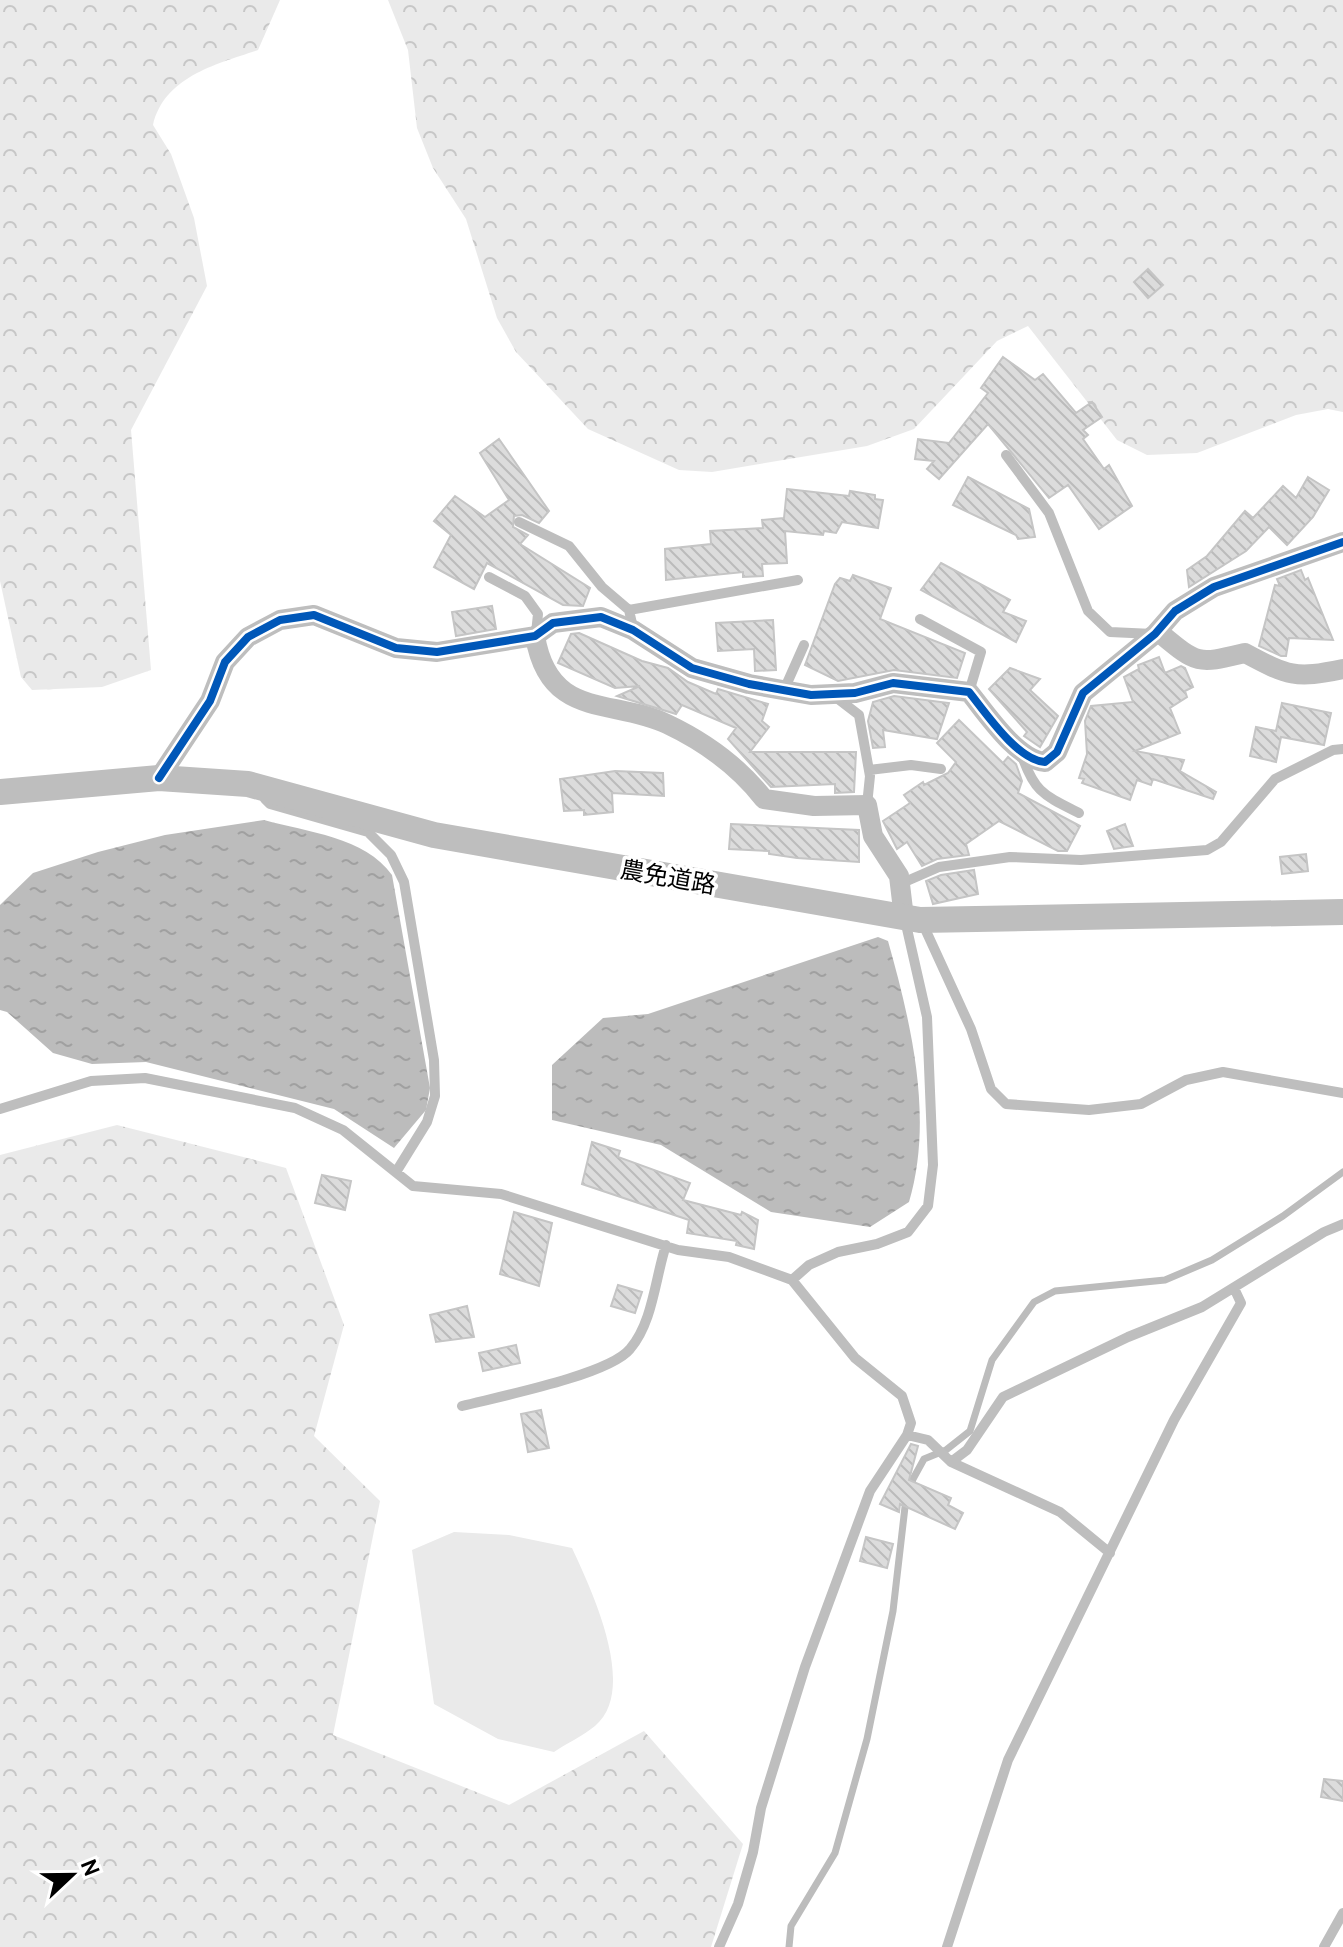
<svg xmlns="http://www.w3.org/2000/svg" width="1343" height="1947" font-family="Cabin,'Noto Sans JP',sans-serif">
	<defs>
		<pattern id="forest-crowns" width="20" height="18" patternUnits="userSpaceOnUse" patternTransform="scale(2)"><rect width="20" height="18" fill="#eaeaea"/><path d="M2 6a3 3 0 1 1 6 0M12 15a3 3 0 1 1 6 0" fill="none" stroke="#c7c7c7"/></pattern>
		<pattern id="water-ripples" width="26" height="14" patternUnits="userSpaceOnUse" patternTransform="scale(2)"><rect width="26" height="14" fill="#bcbcbc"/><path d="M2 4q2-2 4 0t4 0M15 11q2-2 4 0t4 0" fill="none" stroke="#a0a0a0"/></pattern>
		<pattern id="building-back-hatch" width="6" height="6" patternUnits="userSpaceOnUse" patternTransform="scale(2)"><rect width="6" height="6" fill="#dcdcdc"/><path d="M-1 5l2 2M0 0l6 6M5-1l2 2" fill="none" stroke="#bbb"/></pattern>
	</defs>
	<rect width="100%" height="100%" fill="#fff"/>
	<path fill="url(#forest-crowns)" d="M0 0H280L258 50C216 64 164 77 153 125L171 154 194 218 207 286 131 430 151 670 102 687 32 690 21 677 0 581Z
		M388 0H1343V412L1328 409 1296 415 1197 453 1147 455 1117 440 1028 326 997 341 914 429 867 446 712 472 679 470 588 429 516 352 497 318 466 219 433 168 417 128 408 50Z
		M117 1125 286 1168 344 1325 314 1436 380 1501 333 1735 509 1805 644 1731 743 1844 711 1947H0V1155Z"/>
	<path fill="#eaeaea" d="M454 1532 509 1535 572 1548C591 1589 639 1689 595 1726 583 1736 567 1743 554 1752L498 1739 434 1704 412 1550Z"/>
	<path fill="url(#water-ripples)" d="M264 820C307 832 365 837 392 875L430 1088 426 1110 394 1148 334 1109 146 1062 92 1064 53 1053 7 1012 0 1010V905L33 873 98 852 165 835Z
		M878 937 888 941C911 1023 934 1118 909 1202L870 1227 771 1212 661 1145 552 1120V1065L603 1018 648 1014Z"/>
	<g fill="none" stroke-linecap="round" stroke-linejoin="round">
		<path stroke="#bcbcbc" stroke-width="7" d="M789 1947 791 1926 835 1853 867 1739 893 1611 905 1507 913 1479 924 1459 946 1450 970 1431 992 1360 1034 1302 1055 1291 1165 1280 1212 1260 1283 1216 1343 1172"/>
	</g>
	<path fill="url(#building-back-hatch)" stroke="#c5c5c5" stroke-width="2" d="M1148 269 1163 285 1148 298 1134 282Z
		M1003 357 1035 380 1043 374 1076 413 1092 402 1102 417 1083 430 1088 435 1083 439 1104 469 1109 465 1132 506 1099 529 1068 485 1049 498 988 424 939 479 927 469 934 461 915 459 918 439 949 443 988 393 981 388Z
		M499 439 549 511 539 523 522 515 514 516 513 527 528 535 520 544 590 588 583 606 563 605 487 563 474 589 434 567 451 535 434 521 455 496 485 517 509 500 480 453Z
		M968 477 1029 509 1035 537 1018 539 1016 535 953 505Z
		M1308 477 1329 490 1313 517 1287 545 1269 527 1246 551 1189 587 1187 570 1207 556 1245 511 1253 518 1283 486 1296 498Z
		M787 489 849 496 850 491 875 495V499L883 500 878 528 842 522 836 533 824 531 823 535 785 531 787 563 762 564 763 576 743 577V572L666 580 665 549 711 544 710 531 763 528 762 520 784 518Z
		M941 563 1010 600 1003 612 1026 621 1016 642 921 590Z
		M1301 570 1305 580 1308 578 1333 640 1289 638 1286 656H1281L1259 646 1275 585 1280 586 1277 579Z
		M853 575 891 588 880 619 965 653 957 678 894 670 838 681 805 665 835 584 840 578 850 581Z
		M492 606 496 629 456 636 452 612Z
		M773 620 776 670 755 671 754 649 718 651 716 623Z
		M579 633 642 661 668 668 688 682 716 694 718 689 768 704 762 721 769 727 750 752H856L854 792 835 793V784L771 787 728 739 736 728 682 705 676 714 617 696 640 686 615 688 558 663 571 634Z
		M1159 657 1165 673 1181 666 1185 668 1193 687 1185 691 1187 697 1170 708 1180 733 1135 751 1184 760 1180 771 1216 792 1213 799 1153 779 1151 785 1137 780 1130 800 1082 783 1084 779 1079 778 1087 754 1085 721 1091 706 1133 702 1124 677 1139 669 1138 665Z
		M1010 668 1040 679 1030 690 1058 716 1040 747 1024 736 1027 732 989 689Z
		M894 696 949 703 937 739 883 730 885 747 873 748 868 721 873 702Z
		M1282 703 1331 713 1324 745 1281 737 1276 762 1250 756 1256 727 1276 731Z
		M959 720 1003 763 1008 757 1016 764 1022 781 1018 793 1080 826 1067 851H1058L999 821 966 844 969 855 937 859 922 866 907 842 897 849 883 821 910 803 904 795 923 782 924 785 948 773 956 762 937 743Z
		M615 771 663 773 664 796 612 793 613 812 584 815V810L564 811 560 779Z
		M731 824 859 830V862L797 858 769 854V851L729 849Z
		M1125 824 1133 846 1114 849 1107 831Z
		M1306 854 1308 871 1282 874 1280 857Z
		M974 870 978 894 933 904 926 881 941 875Z
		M592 1142 620 1151 618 1157 690 1183 683 1200 741 1215 742 1212 758 1220 754 1249 736 1245 737 1241 687 1233 689 1220 582 1184Z
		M322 1175 351 1181 345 1210 315 1203Z
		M514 1212 552 1223 539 1286 500 1274Z
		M618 1285 642 1292 635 1313 611 1306Z
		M467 1306 474 1337 436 1342 430 1315Z
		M516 1345 520 1363 483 1371 479 1353Z
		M541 1410 549 1448 528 1452 521 1414Z
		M911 1444 918 1446 909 1480 951 1498 948 1505 963 1513 955 1529 900 1504 899 1512 880 1504Z
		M866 1537 893 1544 887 1568 860 1561Z
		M1324 1779 1343 1781V1801L1321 1797Z"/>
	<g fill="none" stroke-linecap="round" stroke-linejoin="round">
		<path stroke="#bebebe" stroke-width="10" d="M1006 455 1049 513 1088 611 1110 632 1153 634
			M519 522 569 546 602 587 629 610
			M489 577 525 596 538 614 536 633
			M920 619 981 652 969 692
			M633 628 629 610 798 580
			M784 690 804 645
			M833 695 859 715 870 776 867 805
			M1021 753C1034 792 1043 795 1079 813
			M869 770 911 765 941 769
			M265 799 270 804 368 832 391 855 404 882 434 1060 435 1096 427 1122 396 1172
			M900 884 939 867 1010 857 1081 860 1207 850 1221 842 1275 779 1333 750 1343 749
			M921 920 971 1029 991 1089 1006 1104 1089 1110 1141 1104 1186 1080 1223 1072 1343 1093
			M0 1109 91 1081 145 1078 295 1108 343 1130 413 1186 501 1194 678 1250 729 1257 792 1280 809 1265 838 1252 877 1244 908 1232 928 1206 933 1165 927 1017 905 920
			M462 1406C497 1397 609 1375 630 1349 653 1322 655 1279 666 1245
			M907 1435 928 1440 951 1462 967 1450 1003 1397 1128 1337 1202 1307 1324 1232 1343 1224
			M951 1462 1060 1512 1110 1553
			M719 1947 738 1904 753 1852 761 1808 805 1667 870 1491 907 1435 911 1423 902 1396 855 1358 792 1280
			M947 1947 1008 1760 1174 1420 1241 1303 1234 1288
			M1324 1947 1343 1913"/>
		<path stroke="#bebebe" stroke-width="20" d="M1155 634H1161C1198 665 1198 664 1245 653 1288 676 1295 679 1343 669
			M535 636C549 720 612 698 667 724 705 742 739 767 764 799L814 806 867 805 873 836 899 876 904 918
			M159 778 210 701 225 662 248 637 280 620 314 615 396 648 437 652 535 636 553 623 601 617 633 630 692 668 749 684 811 695 855 693 893 683 969 692C986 713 1017 760 1045 762L1057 752 1083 693 1155 634 1175 611 1214 587 1343 542"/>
		<path stroke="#bebebe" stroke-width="26" d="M0 792 159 778 248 784 434 835 920 920 1343 912"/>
		<defs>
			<path id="cycleway" d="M159 778 210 701 225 662 248 637 280 620 314 615 396 648 437 652 535 636 553 623 601 617 633 630 692 668 749 684 811 695 855 693 893 683 969 692C986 713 1017 760 1045 762L1057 752 1083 693 1155 634 1175 611 1214 587 1343 542"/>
		</defs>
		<use href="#cycleway" stroke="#fff" stroke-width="13"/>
		<use href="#cycleway" stroke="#0057b8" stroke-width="8"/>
	</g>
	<g text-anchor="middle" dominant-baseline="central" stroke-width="7" stroke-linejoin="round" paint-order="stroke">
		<g font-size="24" fill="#000" stroke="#fff">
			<text transform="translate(668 877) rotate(10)">農免道路</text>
		</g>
	</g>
	<g transform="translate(72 1875) rotate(68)" stroke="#ffffff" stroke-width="6" paint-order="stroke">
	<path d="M0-6L14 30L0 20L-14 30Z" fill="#000000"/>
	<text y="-12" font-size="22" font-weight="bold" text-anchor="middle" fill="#000000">N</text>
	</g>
</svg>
